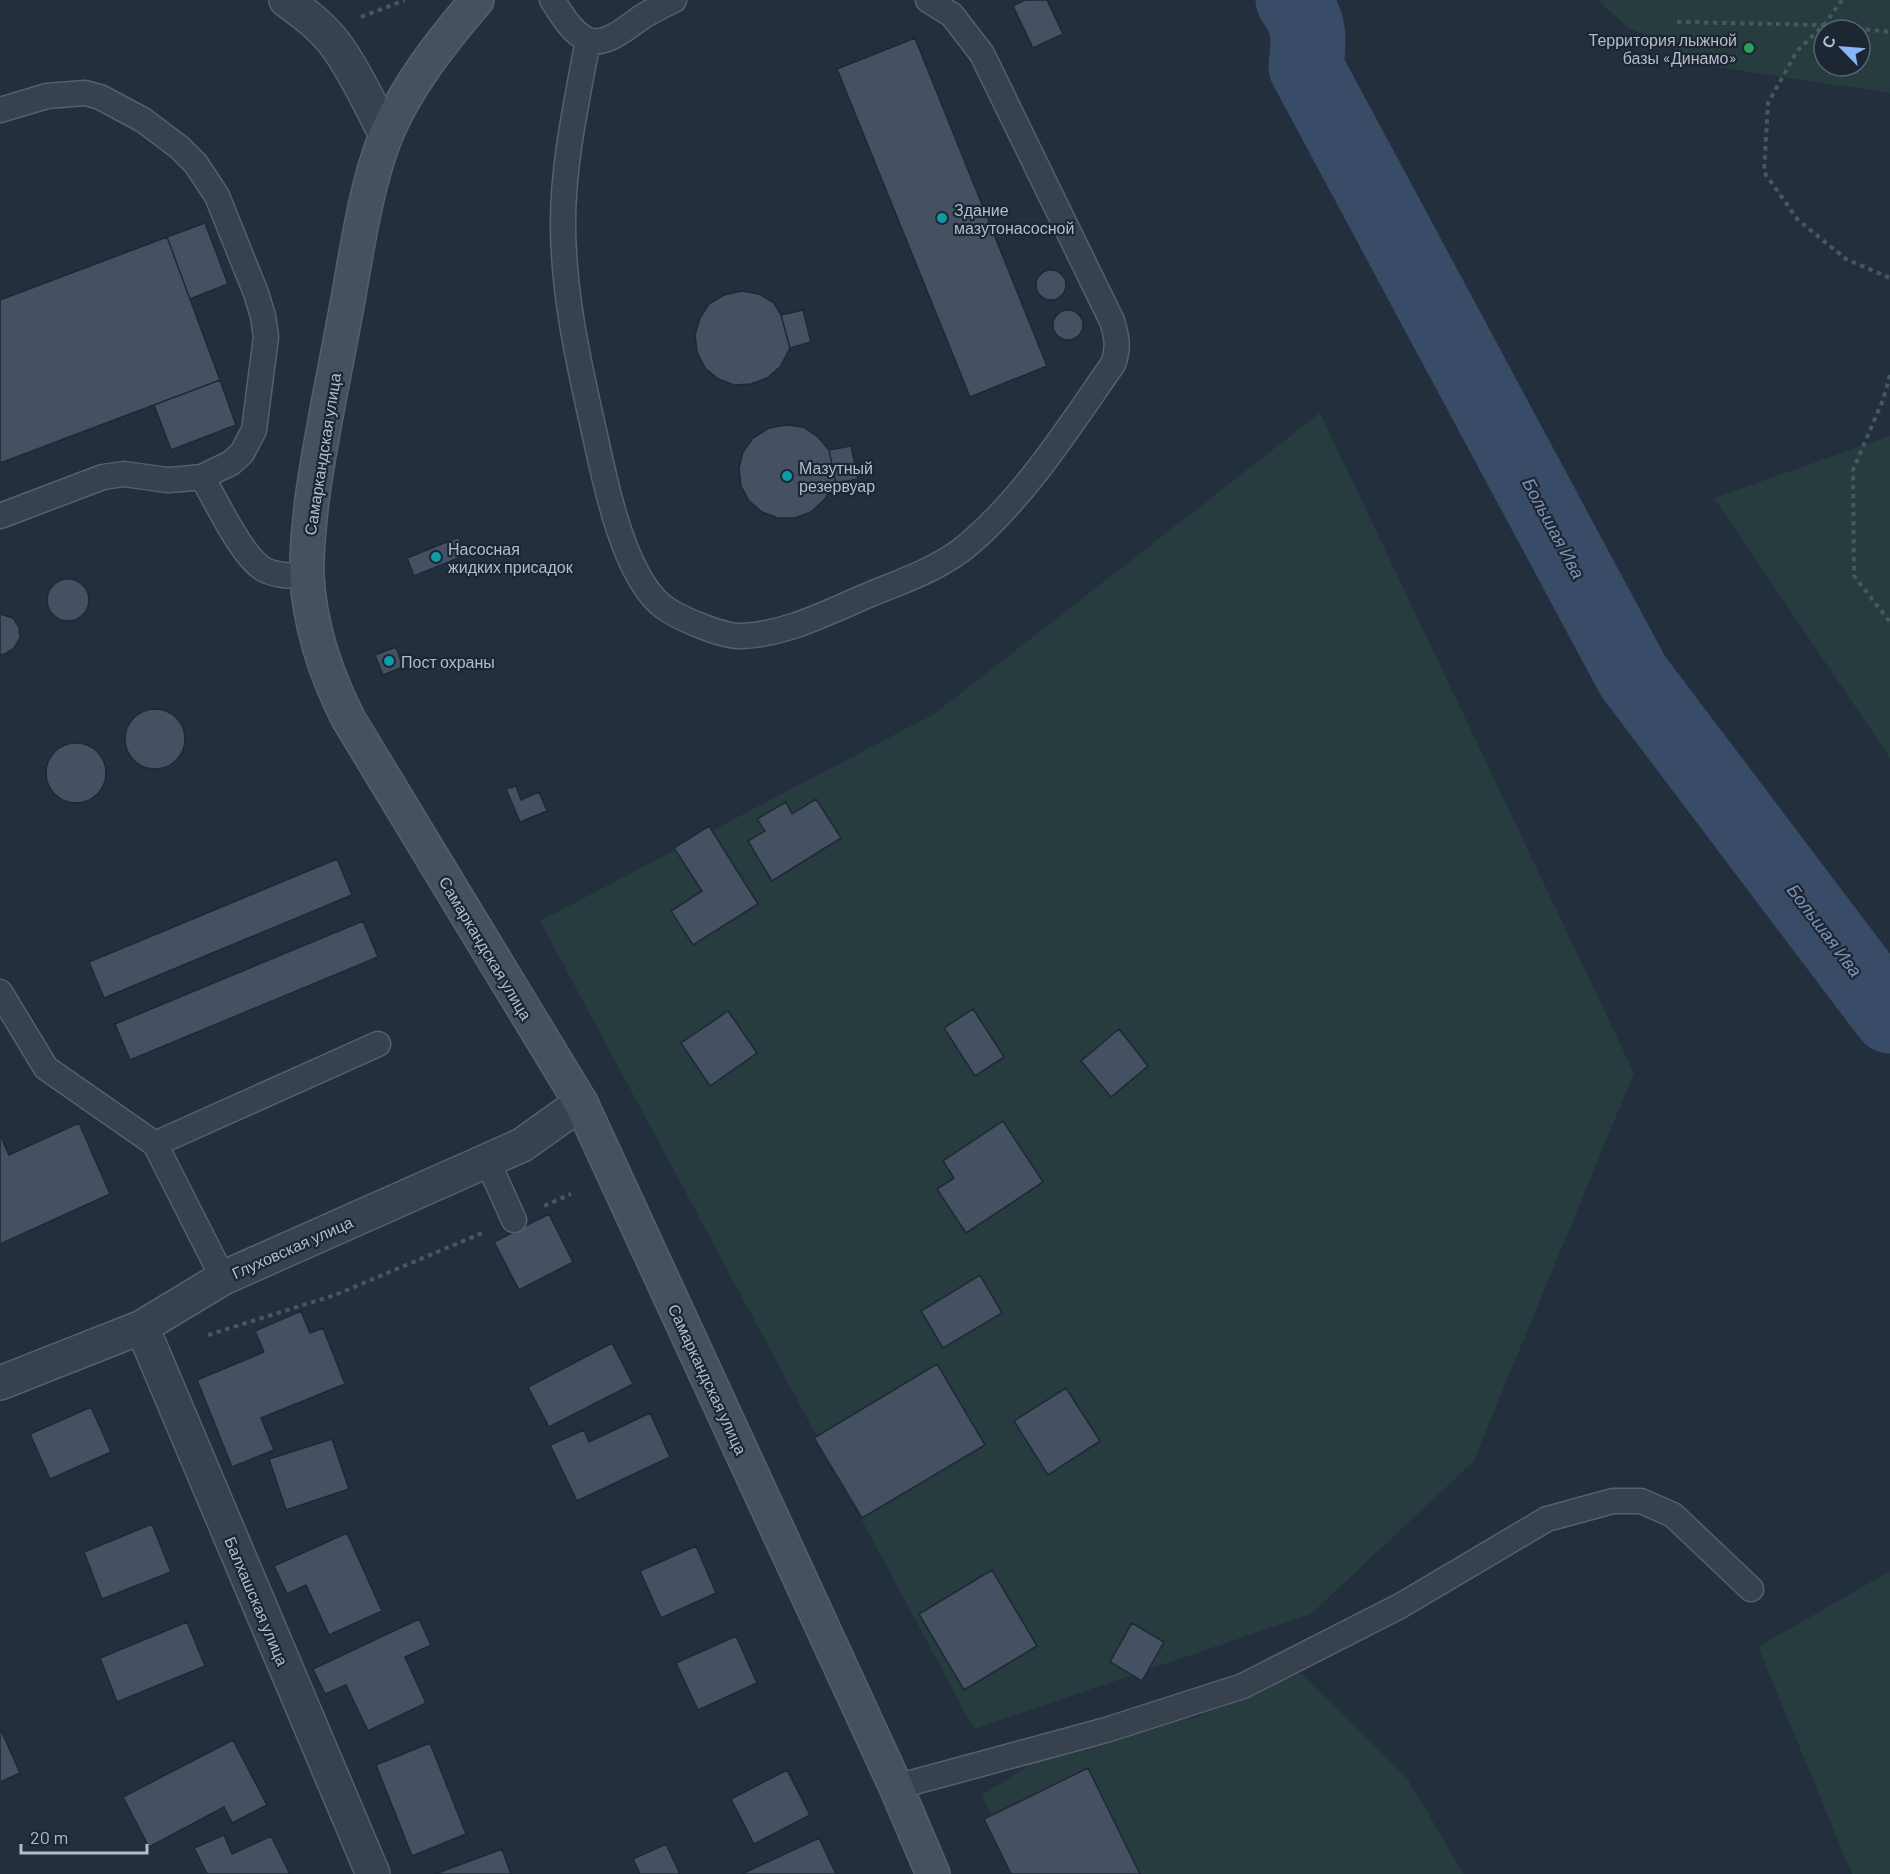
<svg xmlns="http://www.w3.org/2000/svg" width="1890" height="1874" font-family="Barlow,sans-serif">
	<rect width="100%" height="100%" fill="#242f3e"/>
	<path fill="#263c3f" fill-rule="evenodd" d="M1598 0H1890V93L1717 67 1627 27ZM1824 30H1860V66H1824Z
		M1320 413 1634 1073 1473 1462 1311 1614 974 1729 540 921 934 714Z
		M1890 436V758L1714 498Z
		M1890 1571V1874H1852L1758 1647Z
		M1301 1673 1407 1778 1464 1874H1018L982 1795 1093 1725 1195 1718Z"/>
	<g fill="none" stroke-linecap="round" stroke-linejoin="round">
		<path stroke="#394c67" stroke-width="75" d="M1293 0C1311 25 1309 38 1306 67L1633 676 1890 1016"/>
	</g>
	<path fill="#455162" stroke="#1f2835" stroke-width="1.5" d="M1025 0H1047L1063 34 1033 48 1013 6Z
		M915 38 1047 366 970 397 837 69Z
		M205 223 228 284 190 299 167 237Z
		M167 237 220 380 0 463V300Z
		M1036 285a15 15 0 1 1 30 0a15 15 0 1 1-30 0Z
		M742 291 759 294 774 303 781 315 790 348 780 367 767 378 751 384 734 385 718 379 705 368 697 352 695 335 700 318 709 304 724 295Z
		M1053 325a15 15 0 1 1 30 0a15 15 0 1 1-30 0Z
		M803 310 811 342 790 348 781 315Z
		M220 380 236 425 171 450 154 405Z
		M786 425 803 427 818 437 829 450 836 483 824 500 811 512 795 518H778L762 512 749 501 741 486 739 468 743 452 753 438 769 428Z
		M851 446 858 479 836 483 829 450Z
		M459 537 466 555 414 576 407 558Z
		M47 600a21 21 0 1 1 42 0a21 21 0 1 1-42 0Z
		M0 614 13 618 19 627 20 638 14 648 5 654 0 655Z
		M396 647 403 667 383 675 375 655Z
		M125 739a30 30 0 1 1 60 0a30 30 0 1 1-60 0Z
		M46 773a30 30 0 1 1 60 0a30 30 0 1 1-60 0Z
		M516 786 521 800 539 792 547 811 520 822 506 789Z
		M816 799 841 838 772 881 748 841 765 831 757 819 786 802 792 814Z
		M709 826 758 904 693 945 671 911 702 891 674 848Z
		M337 859 352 895 104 998 89 962Z
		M363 921 378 957 130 1060 115 1024Z
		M973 1009 1004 1057 975 1076 944 1028Z
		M728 1011 757 1053 710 1086 681 1043Z
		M1119 1029 1148 1066 1111 1097 1081 1061Z
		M1003 1121 1043 1182 966 1233 937 1189 954 1178 943 1161Z
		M79 1123 110 1194 0 1244V1135L9 1155Z
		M549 1214 573 1262 519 1290 494 1242Z
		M980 1275 1002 1313 943 1348 921 1311Z
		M301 1311 310 1333 323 1328 345 1384 261 1418 274 1450 232 1467 197 1380 264 1352 255 1331Z
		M612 1343 633 1384 549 1427 528 1387Z
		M937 1364 985 1445 862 1518 814 1438Z
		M1066 1388 1100 1441 1048 1475 1014 1421Z
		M91 1407 111 1452 50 1479 30 1434Z
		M650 1413 670 1457 577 1501 550 1445 584 1430 589 1442Z
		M332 1439 349 1489 286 1510 269 1459Z
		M152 1524 171 1572 102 1599 84 1552Z
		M347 1533 382 1611 329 1635 306 1585 287 1594 274 1566Z
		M696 1546 716 1593 661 1618 640 1571Z
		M992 1570 1037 1646 964 1690 919 1614Z
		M419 1619 431 1645 405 1657 426 1703 368 1731 346 1685 325 1694 313 1669Z
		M187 1622 205 1666 117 1702 100 1658Z
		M1132 1623 1164 1642 1142 1681 1110 1662Z
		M736 1636 757 1683 698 1710 676 1663Z
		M0 1728 20 1773 0 1782Z
		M233 1740 267 1805 232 1823 224 1807 149 1847 123 1797Z
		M430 1743 466 1834 412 1856 376 1765Z
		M1088 1768 1140 1874H1011L984 1819Z
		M787 1770 810 1815 754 1844 731 1799Z
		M224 1835 232 1854 271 1836 290 1874H207L194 1848Z
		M819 1838 836 1874H742Z
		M666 1844 680 1874H640L633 1859Z
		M502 1849 511 1874H435Z"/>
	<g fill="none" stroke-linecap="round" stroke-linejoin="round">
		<defs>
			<path id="lane" d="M552 0C562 14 570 31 586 39 605 49 629 25 645 15 654 10 664 5 674 0
				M588 40C577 101 563 162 563 223 563 297 580 369 596 440 606 487 624 572 660 604 675 617 721 636 740 636 786 635 830 611 871 594 905 580 941 568 969 544 1027 494 1069 427 1113 364 1119 348 1117 337 1112 321L982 54 952 15 928 0
				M0 110 47 96 85 93 100 97 143 120 179 147 196 164 217 196 256 293 263 316 266 337 254 430 242 453 231 463 202 477 182 479 167 480 124 474 103 477 0 516
				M202 477C216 500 242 558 265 570 278 576 293 576 307 576
				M0 992 46 1068 155 1144
				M487 1160 514 1220
				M223 1278 155 1144 378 1044
				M896 1787 1106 1730 1243 1686 1400 1606 1547 1519 1613 1501H1641L1673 1515 1751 1589"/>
			<path id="street" d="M286 0C305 14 324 28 338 48 357 75 371 106 386 135
				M142 1327 373 1874
				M0 1383 142 1327 223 1278 522 1145 581 1103"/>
			<path id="secondary" d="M477 0C442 41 407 85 386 135 363 194 356 260 344 321 333 381 320 440 312 500 309 526 306 552 307 577 310 628 326 675 349 720L581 1103 896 1787 933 1874"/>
		</defs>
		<use href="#lane" stroke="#565f6c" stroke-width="27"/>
		<use href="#street" stroke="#565f6c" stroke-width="36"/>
		<use href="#secondary" stroke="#565f6c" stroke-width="36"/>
		<path stroke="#44595c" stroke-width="4" stroke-dasharray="4.5 4.5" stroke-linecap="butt" d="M1842 0 1824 25 1797 51 1768 103 1764 172 1798 220 1846 259 1890 278
			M361 17 405 0
			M1677 22 1824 25 1890 32
			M1890 375 1883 400 1853 470 1854 576 1890 622
			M544 1206 571 1194
			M208 1335 335 1295 482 1233"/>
		<use href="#lane" stroke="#38414e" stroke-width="24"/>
		<use href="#street" stroke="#38414e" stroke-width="33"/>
		<use href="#secondary" stroke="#465061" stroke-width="33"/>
	</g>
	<circle fill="#2e9e5b" stroke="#1d2633" stroke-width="2" cx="1749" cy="48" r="6"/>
	<g fill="#0f9aa8" stroke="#1d2633" stroke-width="2">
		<circle cx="942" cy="218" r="6"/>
		<circle cx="787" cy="476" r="6"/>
		<circle cx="436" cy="557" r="6"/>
		<circle cx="389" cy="661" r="6"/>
	</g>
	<g text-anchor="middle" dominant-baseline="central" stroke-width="4.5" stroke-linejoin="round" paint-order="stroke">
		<g font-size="16" fill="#b4bcc9" stroke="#1d2633" text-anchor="start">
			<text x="1737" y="39" text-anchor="end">Территория лыжной<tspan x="1737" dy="18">базы «Динамо»</tspan></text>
			<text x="954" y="209">Здание<tspan x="954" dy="18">мазутонасосной</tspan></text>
			<text x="799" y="467">Мазутный<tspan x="799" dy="18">резервуар</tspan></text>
			<text x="448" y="548">Насосная<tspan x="448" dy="18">жидких присадок</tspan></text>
			<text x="401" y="661">Пост охраны</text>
		</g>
		<g font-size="16" fill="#b4bcc9" stroke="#1d2633">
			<text transform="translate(322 454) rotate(-81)">Самаркандская улица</text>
			<text transform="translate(486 948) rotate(59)">Самаркандская улица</text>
			<text transform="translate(292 1247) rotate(-24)">Глуховская улица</text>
			<text transform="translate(708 1379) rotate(65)">Самаркандская улица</text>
			<text transform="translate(257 1601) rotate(67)">Балхашская улица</text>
		</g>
		<g font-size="18" font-style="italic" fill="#7c92b1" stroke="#1d2633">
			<text transform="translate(1554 528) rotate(62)">Большая Ива</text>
			<text transform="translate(1825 930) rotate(53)">Большая Ива</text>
		</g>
	</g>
	<g transform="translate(1842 48) rotate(295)"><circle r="28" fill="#1d2633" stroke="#59626f" stroke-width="1.5"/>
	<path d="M0-4.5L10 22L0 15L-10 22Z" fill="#8ab4f8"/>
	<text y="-9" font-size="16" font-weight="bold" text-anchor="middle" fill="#b4bcc9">С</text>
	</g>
	<path d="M21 1844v9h126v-9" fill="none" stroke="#b4bcc9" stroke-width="3"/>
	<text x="30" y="1844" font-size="18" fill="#b4bcc9" stroke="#1d2633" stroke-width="4.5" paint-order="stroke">20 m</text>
</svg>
